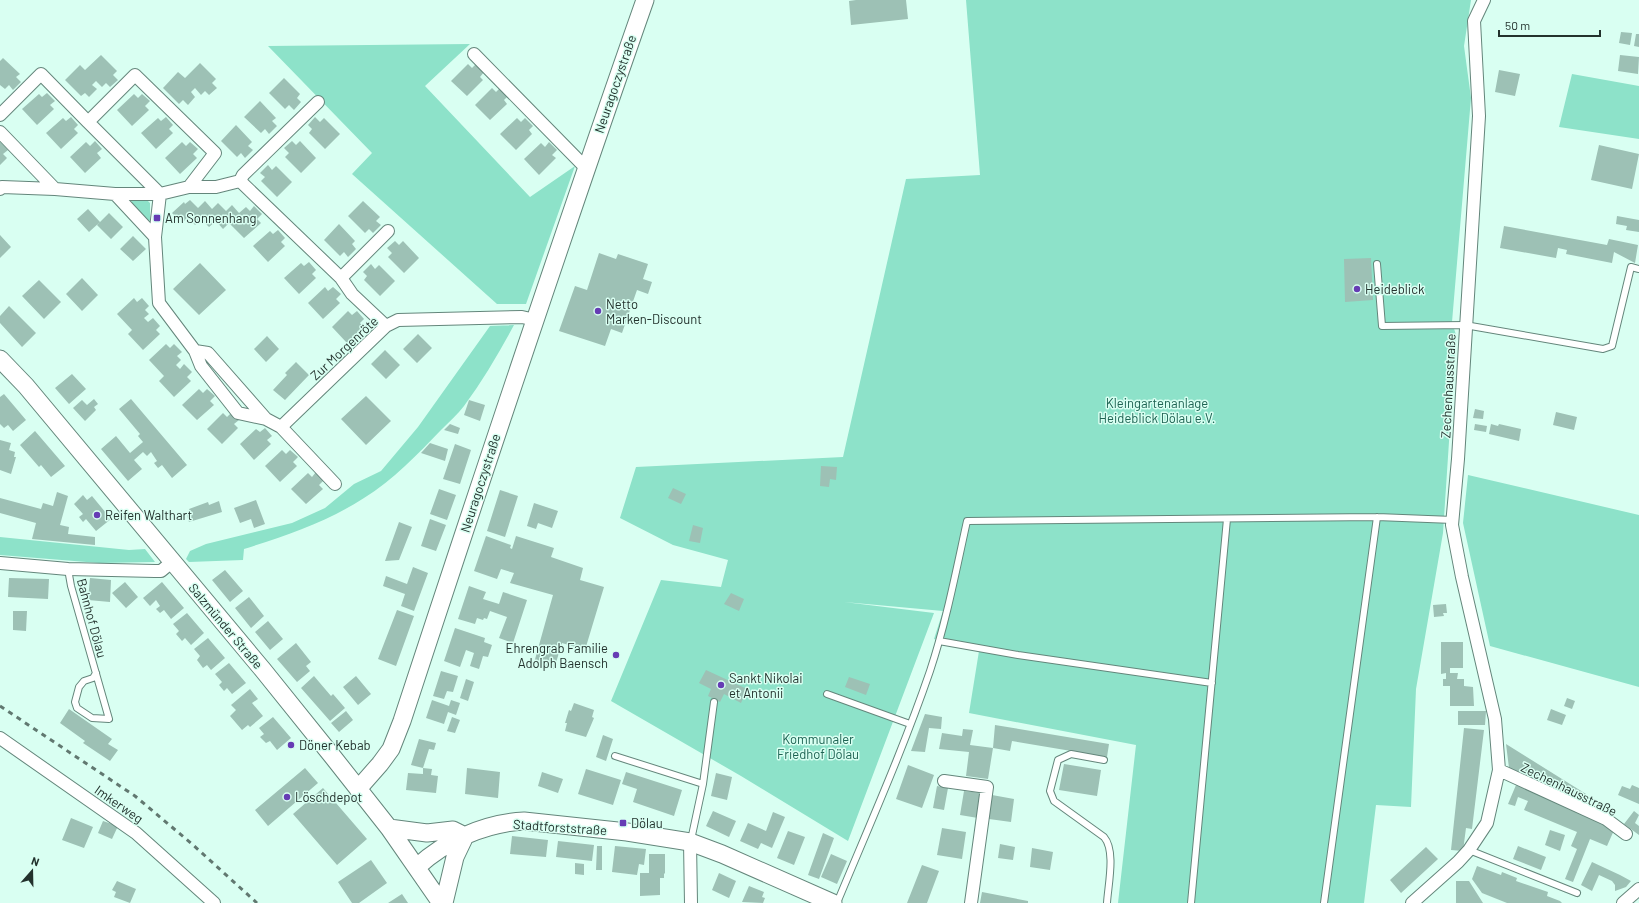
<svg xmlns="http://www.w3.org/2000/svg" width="1639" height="903" font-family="Barlow,sans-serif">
	<rect width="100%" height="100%" fill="#d9fff2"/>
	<path fill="#8de2c9" d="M966 0H1471L1464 46 1471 98 1452 322 1456 335 1443 533 1416 689 1411 807 1376 805 1364 903H1118L1136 745 969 713 979 651 934 639 943 611 844 602 934 613 848 841 741 776 611 701 661 580 721 587 728 560 673 545 620 518 636 467 843 457 906 179 980 175Z
		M470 44 425 86 530 197 575 166 526 304H497L352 174 372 153 268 46Z
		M1572 74 1639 86V139L1559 127Z
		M133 200H147L150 203V220L148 222 130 204Z
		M514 325C499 353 483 380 464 406 458 414 449 422 441 430 418 454 393 480 364 498 327 522 285 536 244 549L243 560 189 562 186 559 190 551 206 544 292 523 325 508 354 484 381 471 418 427 490 326Z
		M1468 475 1639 515V687L1490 646 1463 523Z
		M0 537 129 550 145 549 155 562 99 563 0 555Z"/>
	<path fill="#9dc1b5" d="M856 0H906L908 19 851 25 849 1Z
		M1621 32 1632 33 1630 45 1619 43Z
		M1636 34H1639V47L1634 46Z
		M101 55 117 71 113 75 118 80 110 87 106 83 102 87 96 81 92 85 97 89 89 97 85 93 81 96 65 80 80 65 85 70Z
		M1620 55 1639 57 1638 74 1618 71Z
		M3 58 20 74 16 77 21 82 13 90 9 85 5 89 0 85V61Z
		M200 63 216 79 212 83 217 88 209 95 205 91 201 95 195 88 191 92 195 97 188 105 183 100 179 104 163 88 178 72 185 78Z
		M468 64 472 68 476 64 484 72 480 77 483 80 467 96 451 81Z
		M1499 70 1520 74 1515 96 1495 92Z
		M284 78 300 94 297 98 301 102 294 110 289 105 285 109 269 93Z
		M492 88 496 92 500 88 508 96 504 100 507 104 490 120 475 105Z
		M47 93 55 101 50 105 54 109 37 125 22 109 39 94 42 97Z
		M134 94 138 98 142 94 150 101 145 106 149 110 132 126 117 110Z
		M260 101 276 118 272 121 277 126 269 134 265 129 261 133 244 117Z
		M71 117 78 125 74 129 78 133 61 149 46 133 63 118 66 121Z
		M166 117 173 125 169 129 173 133 156 149 141 133 158 118 161 121Z
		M315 117 320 122 324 118 340 134 325 149 309 133 312 129 308 125Z
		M517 118 521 122 525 118 533 126 529 130 532 134 516 150 500 134Z
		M236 125 252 142 248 146 253 150 245 158 241 153 237 157 221 141Z
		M95 141 102 149 97 153 101 158 85 173 70 157 86 142 90 146Z
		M292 141 296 145 300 141 316 158 301 173 285 157 289 153 284 148Z
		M0 142 8 150 3 154 7 158 0 165Z
		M182 142 186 146 190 142 198 149 193 154 197 158 180 174 165 158Z
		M549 142 557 150 552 155 556 158 539 175 524 159 541 143 545 147Z
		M1599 145 1639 154 1632 189 1591 180Z
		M268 165 272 170 276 166 292 182 277 197 261 181 265 177 260 173Z
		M190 200 198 208 205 201 212 209 218 203 226 211 232 205 239 213 246 207 250 211 254 206 262 214 257 219 261 223 244 238 229 223 223 229 216 221 209 227 201 219 195 225 188 217 182 223 172 213 184 202 185 204Z
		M363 201 380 217 376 221 381 225 373 233 369 229 365 233 348 216Z
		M88 209 100 222 89 232 77 219Z
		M109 213 123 227 111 239 97 225Z
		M1617 216 1639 220V232L1626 230 1627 226 1616 224Z
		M339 224 355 241 352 244 356 249 348 257 344 252 340 256 324 240Z
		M1504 226 1607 245 1609 239 1638 245 1635 263 1614 252 1612 263 1566 254 1567 250 1558 248 1556 258 1500 248Z
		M278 230 285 238 281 242 285 246 268 262 253 246 270 231 273 234Z
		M0 235 11 247 0 258Z
		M133 236 146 249 133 261 120 249Z
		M395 241 399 245 403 241 419 258 404 273 388 257 392 253 387 248Z
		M599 253 616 259 618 254 648 264 643 279 652 282 648 294 637 290 622 333 611 329 605 346 559 331 575 286 587 290Z
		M1371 258 1373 300 1345 302 1344 259Z
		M309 262 316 270 312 274 316 278 299 294 284 278 301 263 304 266Z
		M200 263 226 290 199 315 173 289Z
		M371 264 375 269 379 265 395 281 380 296 364 280 367 276 363 272Z
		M82 278 98 295 82 311 66 294Z
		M39 280 61 302 44 319 22 296Z
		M325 287 328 291 333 287 341 294 336 299 340 303 323 319 308 303Z
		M134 298 137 302 142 298 149 306 145 310 149 314 144 318 148 322 153 318 160 326 156 330 160 334 143 350 128 334 132 330 117 314Z
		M9 306 36 333 22 347 0 323V316Z
		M348 311 352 315 357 311 364 319 360 323 363 327 347 343 332 327Z
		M418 334 432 348 417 363 403 349Z
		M267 336 279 349 266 362 254 349Z
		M166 344 170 348 174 344 182 352 177 356 181 360 176 365 180 369 184 364 192 372 187 377 191 381 174 397 159 381 164 376 149 360Z
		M385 350 400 365 386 379 371 364Z
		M296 362 309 375 285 400 273 390 287 375 285 373Z
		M72 374 86 389 69 404 55 388Z
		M199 389 203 393 207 389 215 396 210 401 214 405 197 420 182 405Z
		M4 394 26 420 13 431 8 425 4 428 0 424V397Z
		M366 396 391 421 366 445 341 419Z
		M94 399 98 404 94 407 96 410 85 421 73 408 82 400 87 405Z
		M131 399 187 465 172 478 162 465 158 468 154 463 157 461 151 452 147 456 143 452 134 460 142 469 128 481 101 449 116 436 130 453 143 442 138 436 140 434 119 409Z
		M469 400 485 405 480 421 464 415Z
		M1475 409 1484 411 1483 419 1473 418Z
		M232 412 239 420 234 424 238 428 222 444 207 429 223 413 227 417Z
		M1556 412 1577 417 1574 430 1553 425Z
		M450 424 460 428 458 434 444 430Z
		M1475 424 1487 426 1486 432 1474 430Z
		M1491 424 1498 426 1499 424 1521 429 1519 441 1489 434Z
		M265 428 272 436 267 440 271 444 254 460 240 444 256 429 260 432Z
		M35 431 65 466 51 477 41 465 39 467 20 445Z
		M0 440 11 443 9 450 15 452 14 457H16L11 474 0 470Z
		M430 443 448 449 445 461 421 453Z
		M455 444 471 450 460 484 443 479Z
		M282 450 286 454 290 450 298 457 293 462 297 466 280 482 265 466Z
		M821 466 837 467 836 480 830 479 829 487 820 486Z
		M316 472 324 480 319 485 323 489 306 504 291 489 308 473 312 477Z
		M673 488 686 494 681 504 668 498Z
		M439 489 456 495 447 520 430 514Z
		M500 490 518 496 505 537 487 531Z
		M57 492 68 496 60 525 69 527 68 534 95 537V545L32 539 36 523 0 513V498L41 509 43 503 53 506Z
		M83 495 87 500 92 496 111 519 96 531 86 519 83 522 79 517 83 514 74 504Z
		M256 500 265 524 254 528 251 519 240 523 234 508Z
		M219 501 222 512 189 522 186 513 190 511 189 509 208 502 209 505Z
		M534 503 558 511 552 528 538 523 536 529 527 526Z
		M430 519 446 525 436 551 421 546Z
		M399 522 412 527 399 560 385 561Z
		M693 525 703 528 700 543 689 541Z
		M486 536 511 545 510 548 512 549 516 536 554 548 551 557 583 568 580 580 604 587 585 650 562 643 554 669 534 663 553 595 510 583 514 573 501 569 497 579 474 571Z
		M413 567 428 573 414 611 401 606 405 594 383 586 386 576 407 584Z
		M225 570 243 591 230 602 212 580Z
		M9 578 49 579 48 599 8 597Z
		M90 578 111 580 110 602 88 600Z
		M125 582 138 597 126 608 112 593Z
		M162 582 184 608 171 619 164 610 160 613 156 609 160 606 156 600 150 606 143 598Z
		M469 586 486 592 483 599 499 604 503 592 527 600 513 643 499 638 507 617 490 611 487 619 484 618 483 620 477 618 475 624 458 619Z
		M731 593 744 599 739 611 724 604Z
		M249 597 264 616 251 628 235 608Z
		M1446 604 1447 613H1443L1444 616 1434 617 1433 605Z
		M397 610 414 616 396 666 378 659Z
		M13 611H27L26 631 13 630Z
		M187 613 204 633 191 645 185 638 182 641 176 634 179 631 173 624Z
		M268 621 283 639 270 650 255 632Z
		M455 628 485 638 484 642 492 645 488 657 483 656 479 669 470 666 474 653 466 650 460 667 444 661Z
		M208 638 225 658 211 670 207 665 203 668 197 660 200 656 194 649Z
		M1441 642H1463V668H1450V673H1458L1457 679H1464V686L1473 687 1474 706H1450V686H1443V679H1446V673L1441 674Z
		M296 643 311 662 306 666 310 671 297 682 277 659Z
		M229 663 246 683 232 694 227 688 224 691 219 685 222 682 215 674Z
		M706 670 747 689 741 703 724 694 720 702 708 696 711 689 699 683Z
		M441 671 458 676 453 692 447 691 444 699 433 696Z
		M314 676 331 696 333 694 345 708 330 721 301 688Z
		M356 676 371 694 358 705 343 687Z
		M849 677 870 684 866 695 845 687Z
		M466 679 474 682 468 701 460 698Z
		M250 689 258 699 252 703 263 716 250 727 248 725 242 730 230 716 236 710 231 705Z
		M1567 698 1575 701 1572 709 1564 706Z
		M432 700 449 706 451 700 460 703 456 715 448 712 444 724 426 718Z
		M574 703 594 710 592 717 594 718 586 737 565 731 567 723H565L569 710 571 711Z
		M69 709 112 739 108 744 118 750 110 761 83 743 85 741 60 723Z
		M1551 709 1566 715 1562 725 1547 720Z
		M346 711 353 720 339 732 331 723Z
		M1458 711H1486L1485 725H1458Z
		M925 714 942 717 941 729 929 728 925 752 911 751Z
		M273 717 291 738 277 750 270 741 266 743 260 737 264 734 259 728Z
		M452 717 460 720 455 733 447 731Z
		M995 725 1109 744 1107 757 1012 741 1010 751 993 748 988 779 966 776 969 752 939 749 942 733 962 736 963 729 973 730 970 745 993 748Z
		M1464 728 1484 730 1472 829 1466 828 1463 851 1451 850Z
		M603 735 613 739 606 761 596 757Z
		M419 739 436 743 434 750 429 749 423 768 411 765Z
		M1506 744 1586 794 1580 804 1533 775 1530 780 1509 768Z
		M1064 764 1101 770 1097 796 1059 790Z
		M908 765 934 775 922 808 896 799Z
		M305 768 318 783 268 826 255 810Z
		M423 768 432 769 431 775 438 776 436 793 406 790 408 773 423 774Z
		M467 768 500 772 498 798 465 794Z
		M586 769 621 780 613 805 578 794Z
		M542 772 563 779 558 793 538 786Z
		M626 772 682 790 674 816 633 802 637 789 622 784Z
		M716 773 732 777 727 800 711 796Z
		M1516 785 1615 828 1607 846 1590 839 1573 882 1565 879 1577 849 1571 846 1577 832 1524 810 1528 801 1518 797 1515 806 1508 804Z
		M1632 785 1639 788V804L1618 795 1622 786 1630 789Z
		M937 786 948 788 944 810 933 808Z
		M323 788 367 839 337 865 293 814Z
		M964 791 982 793 978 818 960 815Z
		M992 795 1014 799 1011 822 989 819Z
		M713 811 736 821 729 837 706 826Z
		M1634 811 1639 815 1635 823 1639 826V835L1624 824Z
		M773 812 785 817 772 848 761 843 758 849 740 841 748 823 766 831Z
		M71 818 93 827 84 848 62 840Z
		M103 821 118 826 112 839 98 833Z
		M942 828 966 832 962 859 937 855Z
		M1550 830 1565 835 1560 851 1545 845Z
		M788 831 805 837 794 865 777 858Z
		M823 833 834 838 819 879 808 875Z
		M512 836 548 840 546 857 510 854Z
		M558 841 594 845 592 861 556 857Z
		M1000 844 1015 847 1013 860 998 858Z
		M597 846H602V870H596Z
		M615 846 646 849 644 865 639 864 637 875 612 872Z
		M1518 846 1546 857 1541 870 1513 859Z
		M1426 847 1438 859 1401 893 1390 880Z
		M1032 848 1053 852 1050 870 1030 867Z
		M649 854H665V874L664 873V878H660V895L640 896V873H649Z
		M831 854 847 861 837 884 821 877Z
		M371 860 387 883 359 903H352L338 882Z
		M1592 862 1620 875 1631 881 1626 887 1615 891V885L1612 881 1599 875 1592 891 1581 885Z
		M575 863 584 864V875L575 874Z
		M922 865 939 871 927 903H907Z
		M1477 866 1501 875 1502 872 1517 878 1516 881 1548 892 1547 896 1560 901 1562 903H1507L1482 893 1472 879Z
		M719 873 736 881 729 898 712 890Z
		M117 881 136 889 130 903 114 897 116 892 112 890Z
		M1456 881H1469L1483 903H1456Z
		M749 886 764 892 762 897 765 898 763 903 742 902Z
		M982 892 1028 901V903H980Z
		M402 894 408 903H388Z"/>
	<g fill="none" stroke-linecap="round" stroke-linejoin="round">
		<defs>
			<path id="lane" d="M1377 264 1382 326 1465 325 1603 349 1612 346 1631 267 1639 269
				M68 569 71 586 109 719 92 718 77 708 75 702 79 687 84 681 93 678 96 673
				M939 641 1018 655 1212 683
				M827 694 910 724
				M615 756 703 784 691 840
				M1104 760 1071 754 1058 760 1050 791 1054 801 1104 837C1116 851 1108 885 1107 903
				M703 784 714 702
				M1469 850 1577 893
				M837 903C869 826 903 750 930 671 946 623 956 571 967 521L1377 517 1453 520
				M1191 903 1227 519
				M1324 903 1377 517"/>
			<path id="street" d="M474 54 586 168
				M0 115 41 74 88 122
				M0 132 55 189
				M240 181 243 175 318 102
				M0 189 2 187 55 189 115 194H160L189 187H216L240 181 341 278 352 294 386 326
				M115 194 155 237
				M160 194 155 237 159 303 195 351 208 353 266 419 281 427 386 326 398 320 522 317 535 320
				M160 194 88 122 135 75 215 153 189 187
				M341 278 388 231
				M195 351 201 366 238 413 266 419
				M281 427 335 484
				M0 563 68 569 155 571H161L173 561
				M0 738 136 833 214 903
				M1499 770 1606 819 1626 834
				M944 781 987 787 971 903
				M690 842 691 903
				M1412 903 1458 862 1469 850 1487 823 1499 770 1495 719 1462 577 1452 525 1458 459 1479 116 1474 21 1484 0
				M1623 903 1639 889"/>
			<path id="secondary" d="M0 359 26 386 263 670 333 757 389 828 441 903
				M358 789 380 764 391 749 402 721C481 480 561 239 645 0
				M389 828 427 833 453 830 465 836
				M417 867C445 841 485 823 524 821L627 832 690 842 722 854 833 903
				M444 903 455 857 465 836"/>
		</defs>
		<use href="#lane" stroke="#64867b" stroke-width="8"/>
		<use href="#street" stroke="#64867b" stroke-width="14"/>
		<use href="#secondary" stroke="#64867b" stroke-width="19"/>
		<use href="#lane" stroke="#fff" stroke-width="6"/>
		<use href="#street" stroke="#fff" stroke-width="12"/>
		<use href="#secondary" stroke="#fff" stroke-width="17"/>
		<path stroke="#617870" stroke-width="3" stroke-dasharray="5 5" stroke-linecap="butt" d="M0 706 135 796 192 844 257 903"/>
	</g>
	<g fill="#663cb4" stroke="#d9fff2" stroke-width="1.5">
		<rect x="153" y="214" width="8" height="8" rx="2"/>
		<circle cx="1357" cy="289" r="4"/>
		<circle cx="598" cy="311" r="4"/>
		<circle cx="97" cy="515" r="4"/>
		<circle cx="616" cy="655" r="4"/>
		<circle cx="721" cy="685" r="4"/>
		<circle cx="291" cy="745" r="4"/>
		<circle cx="287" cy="797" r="4"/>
		<rect x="619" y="819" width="8" height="8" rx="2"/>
	</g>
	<g text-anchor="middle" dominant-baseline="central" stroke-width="3" stroke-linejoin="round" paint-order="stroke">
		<g font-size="13" fill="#23322d" stroke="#d9fff2">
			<text transform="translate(615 84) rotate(-71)">Neuragoczystraße</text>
			<text transform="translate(344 348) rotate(-43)">Zur Morgenröte</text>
			<text transform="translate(1448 386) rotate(-87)">Zechenhausstraße</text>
			<text transform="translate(480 483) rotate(-72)">Neuragoczystraße</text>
			<text transform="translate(92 618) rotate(75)">Bahnhof Dölau</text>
			<text transform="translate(226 626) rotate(50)">Salzmünder Straße</text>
			<text transform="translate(1569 789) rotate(26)">Zechenhausstraße</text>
			<text transform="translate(119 804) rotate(35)">Imkerweg</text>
			<text transform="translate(560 827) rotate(4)">Stadtforststraße</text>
		</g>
		<g font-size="13" fill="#23322d" stroke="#d9fff2" text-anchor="start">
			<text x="165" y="218">Am Sonnenhang</text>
			<text x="1365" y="289">Heideblick</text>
			<text x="606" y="304">Netto<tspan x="606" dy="15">Marken-Discount</tspan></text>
			<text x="105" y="515">Reifen Walthart</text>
			<text x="608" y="648" text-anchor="end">Ehrengrab Familie<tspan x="608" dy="15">Adolph Baensch</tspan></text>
			<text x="729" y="678">Sankt Nikolai<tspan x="729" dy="15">et Antonii</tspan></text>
			<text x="299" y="745">Döner Kebab</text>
			<text x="295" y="797">Löschdepot</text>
			<text x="631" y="823">Dölau</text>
		</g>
		<g font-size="13" fill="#1d6352" stroke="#d9fff2">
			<text x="1157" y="403">Kleingartenanlage<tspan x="1157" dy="15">Heideblick Dölau e.V.</tspan></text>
			<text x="818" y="739">Kommunaler<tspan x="818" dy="15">Friedhof Dölau</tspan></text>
		</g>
	</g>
	<g transform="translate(32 871) rotate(20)" stroke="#d9fff2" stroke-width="3" paint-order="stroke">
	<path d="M0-3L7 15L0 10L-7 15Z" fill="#23322d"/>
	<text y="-6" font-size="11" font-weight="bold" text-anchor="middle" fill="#23322d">N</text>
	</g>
	<path d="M1499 30v6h101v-6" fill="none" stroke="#23322d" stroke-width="2"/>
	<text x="1505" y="30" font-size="12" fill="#23322d" stroke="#d9fff2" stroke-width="3" paint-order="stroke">50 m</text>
</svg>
